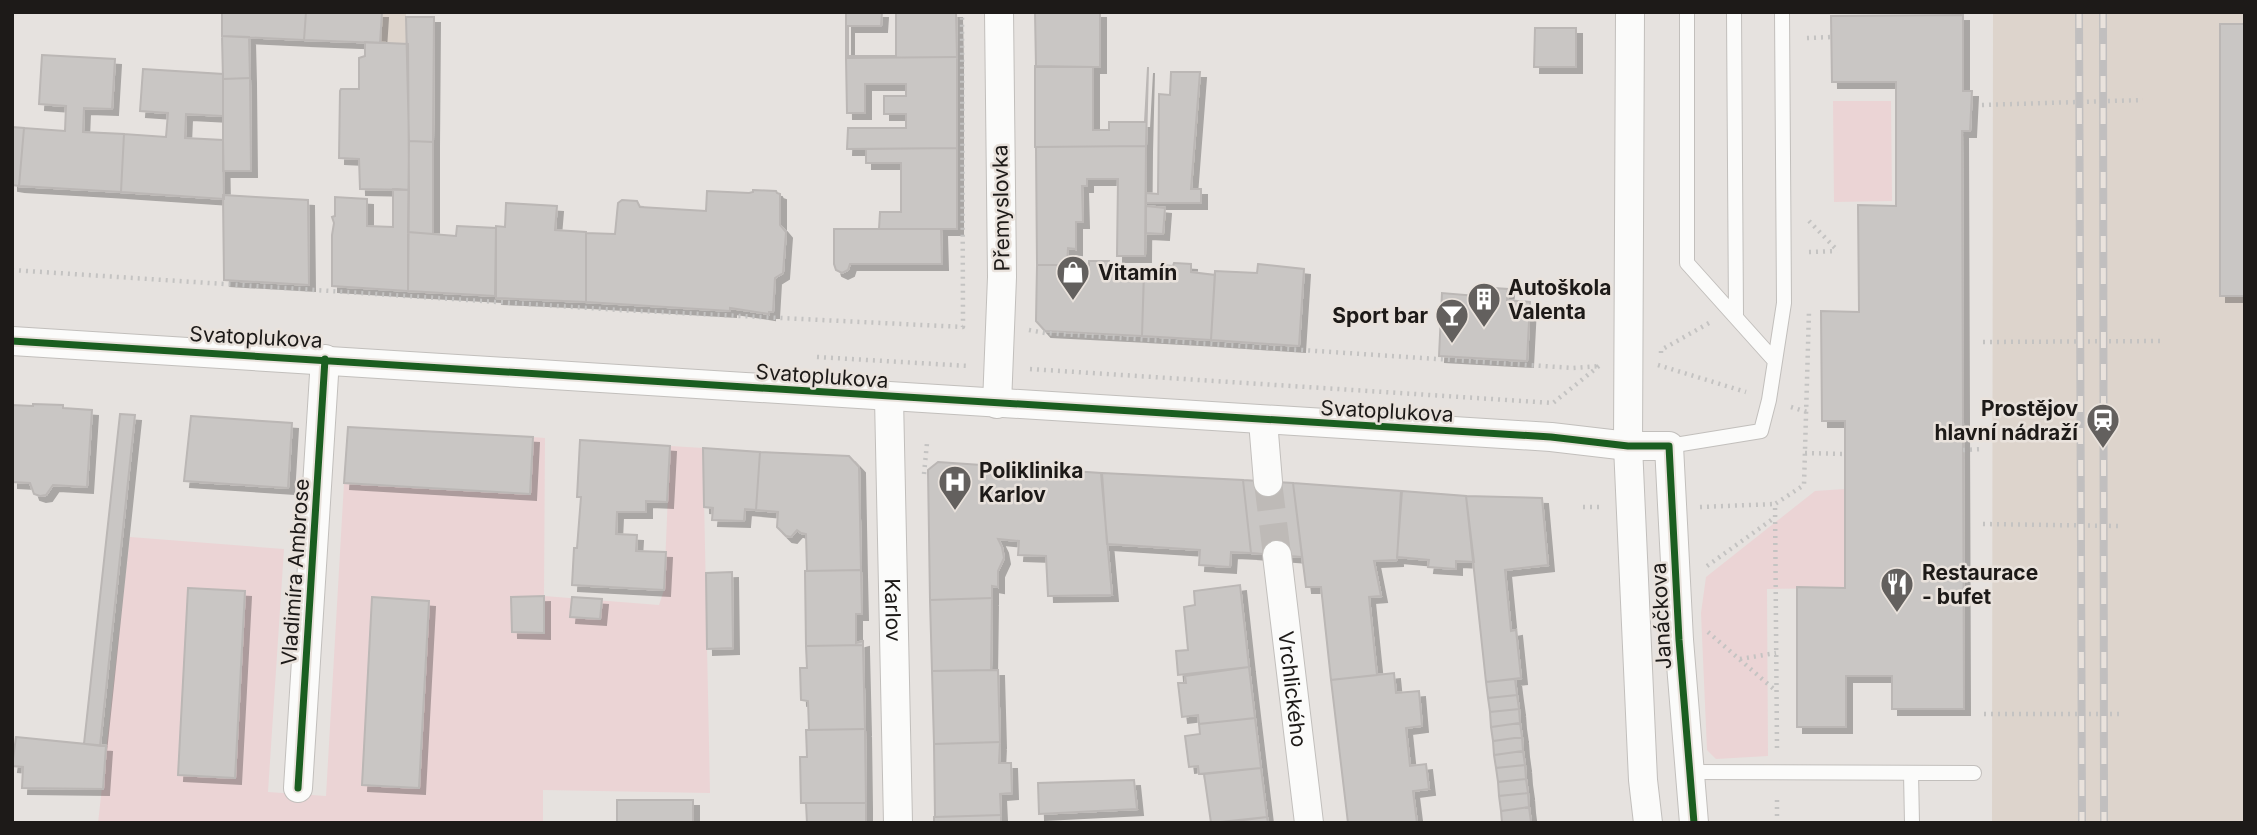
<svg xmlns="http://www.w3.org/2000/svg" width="2257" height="835" font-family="Inter,sans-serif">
	<defs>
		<filter id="shadow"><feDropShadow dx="6" dy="6" stdDeviation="0" flood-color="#0004"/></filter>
	</defs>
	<rect width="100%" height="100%" fill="#e6e2df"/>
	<path fill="#ddd4cc" d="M222 12H406V44L222 36Z
		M1993 12H2245V823H1992Z"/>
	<path fill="#ebd4d5" d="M1833 101H1891L1892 201 1834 202Z
		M533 437 545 438 544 596 659 605 664 590 670 446 703 448 710 793 543 790V823H98L130 537 284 549 268 792 326 796 344 483 530 494Z
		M1845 489V588L1767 589 1768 756 1716 759 1707 750 1701 613 1706 577 1815 491Z"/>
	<path fill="#c9c6c4" stroke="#bbb7b5" stroke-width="2" filter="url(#shadow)" d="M222 12H306L304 40 222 36Z
		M306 12H382L380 43 304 40Z
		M846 12H882L881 26H848V56H896V12H956L957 57 846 58Z
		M1035 12H1100V67H1036Z
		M1963 15V91H1972L1970 131H1962L1964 709H1892V676H1846V727H1797V587L1845 588V421H1822L1821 311 1859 312 1858 205 1896 206V82H1832L1831 16Z
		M406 17H434L433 142 409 141Z
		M2220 24H2245V296H2220Z
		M1535 28H1576V67H1534Z
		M222 36 249 37 250 78 223 79Z
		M365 42 408 44 409 190 360 189 359 159 339 158 340 91 341 89H359V58L365 56Z
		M42 55 115 59 112 109 84 108 83 132 124 134 121 192 19 186 24 128 65 131 66 106 39 104Z
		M957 57V148L847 149 848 128H906V114H884V96H906V84H865V113H847L846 58Z
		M1035 66 1093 67V130H1109V122H1145L1148 67 1146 146 1035 147Z
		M143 69 223 74V116L186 114 185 138 223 140 224 199 121 192 124 134 166 137 168 113 140 111Z
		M1171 72H1200L1191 189H1201V203H1146V193L1158 194 1159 94 1170 95Z
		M250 78 251 171H223V79Z
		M12 127 24 128 19 186 12 185Z
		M409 141 433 142V234L408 232Z
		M1146 146 1145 256H1117L1118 179H1087V186H1082L1083 222H1076V249L1068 248 1067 265H1037L1036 147Z
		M957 148V229H879L880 212H901V163H866V149Z
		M393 189 409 190 408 291 332 286V235L334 223 332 217 335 216V197L367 199V226L393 227Z
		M753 190 776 191 777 193 780 194V225L786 232 783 273 775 278 773 312H769V314L730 308V311L586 302V233L615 234 618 203 622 200 637 201 640 207 706 211 707 191 749 193 753 192Z
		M223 195 308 200 309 285 224 280Z
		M506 203 557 206 555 230 586 232V302L496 298V226L505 227Z
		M1146 206 1165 208 1163 234 1146 233Z
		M457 226 496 228 495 296 408 291V232L456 236Z
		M834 229H941L942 264H850L848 270 842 273 836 270 834 264Z
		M1089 261H1109V274H1144L1142 336 1045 331 1036 321 1037 265H1089Z
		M1174 263 1191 264V272L1215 275 1211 340 1142 336 1144 270 1159 271 1160 265 1173 266Z
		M1258 264 1304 269 1299 346 1211 340 1215 271 1257 273Z
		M1478 287 1508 289 1507 300 1530 302 1527 361 1439 356 1442 293 1477 296Z
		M33 404 63 405V408L92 410 87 487 53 485 46 495 40 496 34 494 30 483 12 482V405L33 406Z
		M120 414 135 415 100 746 84 744Z
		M191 416 292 423 288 488 184 481Z
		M348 427 533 437 530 494 344 483Z
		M580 440 670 446 667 502 646 501V512H617L616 534 637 535 636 551 666 552 664 590 572 585 574 548H577L581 497H577Z
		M703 448 760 452 756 510 745 509 744 521 712 520 713 508 704 507Z
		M760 452 849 456 859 467 861 570 807 571 806 534 801 533 797 530 791 537 786 536 777 527 778 512 756 510Z
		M938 462 1101 473 1112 595 1048 596 1046 556 1018 555 1019 541 998 539 1002 547 1004 558 998 571V587L992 586V598L930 600 928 470Z
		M1102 473 1243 480 1251 553 1231 552 1230 567 1199 565 1200 550 1107 544Z
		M1243 480 1293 483 1302 557 1251 553Z
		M1293 483 1401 491 1397 560 1374 561 1381 596 1369 597 1377 675 1331 680 1321 587H1306Z
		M1402 491 1466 496 1474 562 1456 561V569L1428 567 1429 560 1397 557Z
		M1466 496 1542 498 1548 565 1505 570 1511 631 1516 630 1521 678 1486 682Z
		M861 570 862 614H856V643L863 641V645L806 646 805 571Z
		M732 572 733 648 707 649 706 573Z
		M1240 585 1249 667 1178 675 1176 651 1188 650 1184 607 1195 605 1194 591Z
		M188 588 245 591 235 778 178 775Z
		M544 596V633L512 632 511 597Z
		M372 597 429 601 419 788 362 785Z
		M572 597 602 599 600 619 570 617Z
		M992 598 991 670 932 671 930 600Z
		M863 645 865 729 809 730 808 701 801 700 800 668H807L806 646Z
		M1249 667 1255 718 1199 724 1198 715 1182 717 1178 683H1186L1185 676Z
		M998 670 1000 742 934 744 932 671Z
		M1394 673 1396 693 1419 691 1422 726 1406 728 1410 766 1426 764 1429 789 1413 791 1417 823H1348L1331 680Z
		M1515 679 1517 695 1488 698 1486 682Z
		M1517 695 1519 709 1490 712 1488 698Z
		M1519 709 1520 723 1491 727 1490 712Z
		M1255 718 1261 768 1199 774 1198 766 1189 767 1185 736 1200 734 1199 724Z
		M1520 723 1522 737 1493 741 1491 727Z
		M865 729 866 803H801L800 757H807L806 730Z
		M16 737 106 746 103 789 22 788 23 767 12 766Z
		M1522 737 1523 751 1494 755 1493 741Z
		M1000 742 999 763H1011L1012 793 1000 794 1001 815 935 817 934 744Z
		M1523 751 1525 765 1496 768 1494 755Z
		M1525 765 1526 779 1498 782 1496 768Z
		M1261 768 1267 817 1211 823 1204 774Z
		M1526 779 1528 793 1499 796 1498 782Z
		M1134 780 1137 809 1039 814 1038 783Z
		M1528 793 1529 807 1501 811 1499 796Z
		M617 800H693V823H617Z
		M806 803H866V823H807Z
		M1529 807 1531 822 1502 823 1501 811Z
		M1001 815V823H934V817Z
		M1267 817 1268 823H1221Z"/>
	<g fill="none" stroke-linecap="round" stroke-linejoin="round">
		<path stroke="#bebab7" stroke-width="28" stroke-dasharray="28 14" stroke-linecap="butt" d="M1268 482 1277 555"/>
		<defs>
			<path id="service" d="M1687 12V263L1774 360
				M1734 12 1736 316
				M1669 446 1761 431 1769 400 1784 303 1782 12
				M1689 772 1974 773
				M1911 773 1912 823"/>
			<g id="minor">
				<path d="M1630 12 1628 446 1643 780 1648 823"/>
				<path d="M12 341C525 370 1038 409 1551 437L1628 446H1669L1679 640 1694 823"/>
				<path id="s1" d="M889 398 898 823"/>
				<path d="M997 404 1002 277 999 12"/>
				<path d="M1263 421 1268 482"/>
				<path id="s2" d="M1277 555 1309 823"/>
				<path d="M298 788 325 359"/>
			</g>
		</defs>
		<use href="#service" stroke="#c2bfbc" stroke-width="16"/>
		<use href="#minor" stroke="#c2bfbc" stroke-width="30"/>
		<path stroke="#c4c3c2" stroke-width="4.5" stroke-dasharray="2 5" stroke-linecap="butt" d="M1807 38 1832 37
			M1982 105 2143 100
			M1809 221 1838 251
			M1809 252 1837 251
			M12 270 619 310 963 327 962 12
			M1029 330 1045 333 1573 368 1600 366
			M1983 342 2162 341
			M1661 353V350L1709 323
			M817 357 969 366
			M1658 365 1746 392
			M1030 369 1553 403 1599 366
			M1791 407 1807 412
			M1963 450 1983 449
			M1805 453 1845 454
			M924 474 927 443
			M1583 507H1600
			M1700 507 1775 504
			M1983 524 2119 526
			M1707 566 1774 518
			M1708 632 1776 691
			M1740 659 1776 653
			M1984 714H2120
			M1777 748 1775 504 1804 485 1809 311
			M1777 823V796"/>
		<use href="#service" stroke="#fbfbfa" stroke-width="14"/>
		<use href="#minor" stroke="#fbfbfa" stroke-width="28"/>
		<defs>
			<path id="rail" d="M2079 12 2082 823
				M2103 12 2104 823"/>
		</defs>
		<use href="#rail" stroke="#c1bfbf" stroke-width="8"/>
		<use href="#rail" stroke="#e9e2dc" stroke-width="5" stroke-dasharray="16" stroke-linecap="butt"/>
		<defs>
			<path id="cycleway" d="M12 341C525 370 1038 409 1551 437L1628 446H1669L1679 640 1694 823
				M298 788 325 359"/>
		</defs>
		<use href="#cycleway" stroke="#e9e2dc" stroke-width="11"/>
		<use href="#cycleway" stroke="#1b5e20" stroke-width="7"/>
	</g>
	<defs>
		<symbol id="shop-pin" viewBox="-11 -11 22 30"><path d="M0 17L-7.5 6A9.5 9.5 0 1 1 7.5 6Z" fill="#63605e" stroke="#e9e2dc"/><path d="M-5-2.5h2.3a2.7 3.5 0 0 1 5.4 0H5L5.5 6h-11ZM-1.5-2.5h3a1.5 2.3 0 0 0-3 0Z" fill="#fff"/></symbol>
		<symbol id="building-pin" viewBox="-11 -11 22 30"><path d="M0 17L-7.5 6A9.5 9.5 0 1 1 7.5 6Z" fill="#63605e" stroke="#e9e2dc"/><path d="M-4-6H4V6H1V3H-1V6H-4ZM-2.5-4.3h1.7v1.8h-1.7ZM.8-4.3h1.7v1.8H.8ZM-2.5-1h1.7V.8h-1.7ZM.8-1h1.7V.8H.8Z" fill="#fff"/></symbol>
		<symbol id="bar-pin" viewBox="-11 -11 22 30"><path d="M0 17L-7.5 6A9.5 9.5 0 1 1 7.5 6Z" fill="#63605e" stroke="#e9e2dc"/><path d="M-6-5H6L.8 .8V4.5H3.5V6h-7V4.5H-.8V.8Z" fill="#fff"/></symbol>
		<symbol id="station-pin" viewBox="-11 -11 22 30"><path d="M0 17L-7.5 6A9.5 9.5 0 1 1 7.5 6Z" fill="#63605e" stroke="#e9e2dc"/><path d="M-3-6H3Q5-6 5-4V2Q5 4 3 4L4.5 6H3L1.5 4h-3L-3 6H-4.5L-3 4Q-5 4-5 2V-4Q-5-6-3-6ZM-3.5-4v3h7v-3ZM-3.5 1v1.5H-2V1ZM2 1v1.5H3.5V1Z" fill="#fff"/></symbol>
		<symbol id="hospital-pin" viewBox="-11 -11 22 30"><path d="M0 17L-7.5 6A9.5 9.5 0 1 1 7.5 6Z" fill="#63605e" stroke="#e9e2dc"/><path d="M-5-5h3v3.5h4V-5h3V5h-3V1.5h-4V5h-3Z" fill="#fff"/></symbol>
		<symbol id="restaurant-pin" viewBox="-11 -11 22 30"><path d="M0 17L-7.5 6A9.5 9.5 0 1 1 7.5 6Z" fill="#63605e" stroke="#e9e2dc"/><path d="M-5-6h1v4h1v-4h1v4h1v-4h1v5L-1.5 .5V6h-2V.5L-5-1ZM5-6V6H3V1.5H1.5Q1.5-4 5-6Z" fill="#fff"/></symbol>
	</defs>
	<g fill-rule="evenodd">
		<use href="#shop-pin" x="1054" y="253" width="38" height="52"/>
		<use href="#building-pin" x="1465" y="280" width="38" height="52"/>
		<use href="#bar-pin" x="1433" y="296" width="38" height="52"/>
		<use href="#station-pin" x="2084" y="401" width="38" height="52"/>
		<use href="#hospital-pin" x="936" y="463" width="38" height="52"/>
		<use href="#restaurant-pin" x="1878" y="565" width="38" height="52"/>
	</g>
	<g text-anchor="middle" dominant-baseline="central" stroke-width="5" stroke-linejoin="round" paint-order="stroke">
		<g font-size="21" fill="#1d1a18" stroke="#e9e2dc">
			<text transform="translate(1001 208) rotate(-91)">Přemyslovka</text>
			<text transform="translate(256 337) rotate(3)">Svatoplukova</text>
			<text transform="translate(822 376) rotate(4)">Svatoplukova</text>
			<text transform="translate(1387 411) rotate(3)">Svatoplukova</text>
			<text transform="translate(295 572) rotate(-86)">Vladimíra Ambrose</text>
			<text stroke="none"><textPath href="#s1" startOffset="212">Karlov</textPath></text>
			<text transform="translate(1661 616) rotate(-93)">Janáčkova</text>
			<text stroke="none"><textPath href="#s2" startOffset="135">Vrchlického</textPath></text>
		</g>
		<g font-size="21" font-weight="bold" fill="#1d1a18" stroke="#e9e2dc" text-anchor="start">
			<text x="1098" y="272">Vitamín</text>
			<text x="1508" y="287">Autoškola<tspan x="1508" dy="24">Valenta</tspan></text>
			<text x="1428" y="315" text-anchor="end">Sport bar</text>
			<text x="2078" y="408" text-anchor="end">Prostějov<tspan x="2078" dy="24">hlavní nádraží</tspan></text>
			<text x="979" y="470">Poliklinika<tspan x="979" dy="24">Karlov</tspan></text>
			<text x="1922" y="572">Restaurace<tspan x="1922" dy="24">- bufet</tspan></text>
		</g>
	</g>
	<rect width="2257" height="835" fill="none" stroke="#1d1a18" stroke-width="28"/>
</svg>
